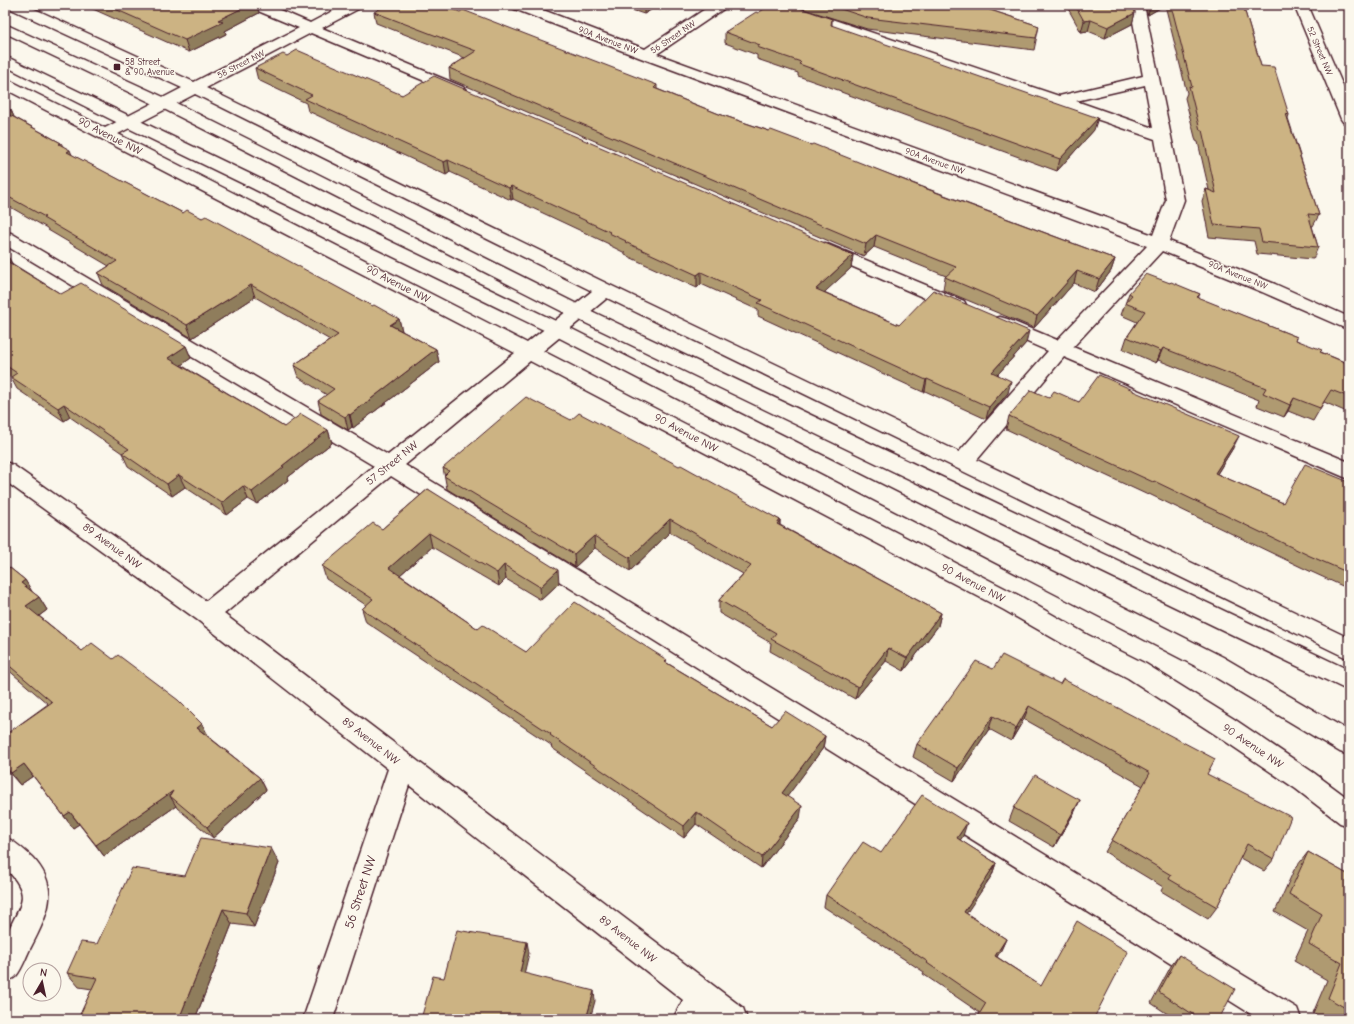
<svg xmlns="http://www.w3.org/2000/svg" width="1354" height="1024" font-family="'Comic Neue',sans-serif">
	<rect width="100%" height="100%" fill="#fbf7ec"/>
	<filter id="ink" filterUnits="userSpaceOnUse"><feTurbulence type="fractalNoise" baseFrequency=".025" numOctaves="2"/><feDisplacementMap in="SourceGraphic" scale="8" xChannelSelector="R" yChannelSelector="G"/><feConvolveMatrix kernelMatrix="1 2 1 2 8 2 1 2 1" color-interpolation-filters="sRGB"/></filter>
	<g filter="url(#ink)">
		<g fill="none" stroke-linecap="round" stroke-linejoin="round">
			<defs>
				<path id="minor" d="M7 5H26L194 82 299 28 251 8 249 5H268L310 23 344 5H362L360 8 322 28 463 87 466 90 463 93 458 95 453 93 311 33 206 88 612 286 959 452 1048 351 993 327 990 323 993 319 1000 317 1007 319 1057 340 1147 246 641 58 512 8 510 5H530L645 49 711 5H727L725 8 657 54 1153 235 1166 200 1155 139 771 8 769 5H790L1059 96 1143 76 1130 5H1144L1184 200 1169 241 1275 284 1349 317V330L1262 292 1162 251 1073 347 1349 462V479L1064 357 977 460 1349 638V659L607 298 543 351 1020 596 1088 635 1146 664 1234 719 1314 773 1349 799V826L1340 823 1296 789 1216 735 1128 678 1072 649 1004 610 530 361 405 465 1297 1008 1301 1019H1259L391 476 224 614 743 1008 747 1019H673L683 1000 409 785 333 1019H303L388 769 199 621 5 481V462L13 465 206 601 374 466 5 245V232L11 233 388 455 515 353 5 89V78L105 128 182 88 9 8ZM1145 85 1153 128 1076 101ZM195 94 592 291 527 343 118 134Z
					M1294 5H1308L1349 100V124L1343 122 1341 119Z
					M825 243 964 301 966 305 964 309 957 311 950 309 819 252 816 248 819 244Z
					M5 837C16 842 23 849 32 857 62 888 47 916 30 949 26 957 22 969 16 976 14 979 8 980 5 981 5 971 3 945 6 937 17 906 36 898 5 868Z"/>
				<path id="major" d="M5 24 170 100 585 308 1349 670V691L571 316 158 106 5 33Z
					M5 56 564 325 1223 657 1349 731V755L1340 752 1205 671 550 333 122 125 5 66Z"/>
			</defs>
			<use href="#minor" stroke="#4a1f2b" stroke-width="3"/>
			<use href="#major" stroke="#4a1f2b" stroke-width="3"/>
			<use href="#minor" fill="#fbf7ec" fill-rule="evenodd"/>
			<use href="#major" fill="#fbf7ec" fill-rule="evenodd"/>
		</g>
		<path fill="#af9a71" stroke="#4a1f2b" d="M84 5H257L259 13 225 31 226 34 189 52Z
			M617 5H668L660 10 654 8 644 14Z
			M791 5H975L1039 26 1034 50 867 29Z
			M1066 5H1134L1135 13 1132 24 1105 38 1088 31 1081 32Z
			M1145 5H1165L1148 15Z
			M1165 5H1243L1261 66 1289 115 1288 118 1319 215 1313 226H1312L1318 247 1313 259 1257 254 1254 241 1209 237 1202 201 1206 189 1209 190 1198 142 1196 141 1185 98 1187 93Z
			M374 12 657 85V89L719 114 811 145 1115 259 1111 271 1095 292 1074 283 1034 328 943 290 945 277 946 276 874 247 864 256 450 79 449 68 465 58 376 23Z
			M758 13 832 19V26L1094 130 1057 171 841 92V91L798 76V73L757 59V55L725 43V32Z
			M287 56 402 95 853 255 851 268 824 292 899 325 1026 343 998 374 1008 393 986 419 925 391 923 392 758 316V310L701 284 697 288 625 255V253L609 245V244L513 199 511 200 450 172 446 175 308 111 306 103 258 80 255 68Z
			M5 107 11 110 14 117 61 143 63 146 72 155 183 213 202 218 372 306 399 319 402 331 436 349 439 362 353 428 352 427 348 430 321 414 318 401 327 395 298 377 294 365 330 340 255 297 192 338 103 285 98 273 109 266 48 230 47 228 5 204Z
			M5 255 13 264 61 294 186 346 191 358 181 365 284 427 328 430 332 443 287 478 288 480 257 504 248 499 227 515 185 487 172 496 128 466 122 453 70 417 64 421 17 389 11 378 5 373Z
			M1170 283 1200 294 1198 298 1297 337 1296 340 1321 352 1349 364V413L1324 402 1313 421 1288 411 1284 417 1257 406 1259 400 1158 360 1156 363 1123 349 1127 337 1137 322 1121 315 1129 293Z
			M1133 390V392L1233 448 1217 474 1283 503 1349 482V589L1303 568 1149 494 1148 495 1006 429 1009 416 1049 398 1079 402Z
			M571 420 780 520V525L941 613 938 626 904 671 886 661 855 699 770 651 771 643 719 613V600L743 574 670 532 630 571 595 548 575 567 447 489 443 468Z
			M428 489 559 583 541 600 506 579 499 586 432 547 400 575 478 629 526 652 667 663 772 726 825 736 823 748 787 796 800 818 761 868 696 824 684 838 552 748 551 745 366 622 362 609 366 605 326 579 322 566 382 529Z
			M5 564 25 580 32 592 39 597 47 610 39 616 82 651 209 737 260 778 266 790 213 838 177 808 176 806 104 856 79 824 73 828 33 776 20 785 5 768V735L48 704 6 668 5 669Z
			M993 669 1207 774 1274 859 1264 871 1240 858 1217 907 1208 919 1161 891 1163 887 1105 852 1143 786 1024 719 1011 741 989 729 954 781 913 757 917 744Z
			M1080 800 1074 813 1054 847 1009 821 1014 808Z
			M963 836 960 840 996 863 992 875 966 913 1006 939 1001 950 997 957 1041 986 1096 1019H977L980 1013 923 974 924 972 824 907 826 895 881 853Z
			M1308 852 1349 875V1019H1322L1313 1013 1327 980 1294 961 1308 931 1275 912 1294 870Z
			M279 863 254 927 232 924 195 1019H78L92 989 79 987 67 973 97 944 185 876Z
			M1179 955 1219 1019H1175L1151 1003 1171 966Z"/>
		<path fill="#8f7d5c" stroke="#4a1f2b" d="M249 5H257L259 13 225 31 226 34 189 52 185 40 218 20Z
			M644 5H654V8L644 14Z
			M660 5H668L660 10Z
			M1150 5H1165L1148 15Z
			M1135 13 1132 24 1105 38 1108 27Z
			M1091 20 1088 31 1081 32 1084 21Z
			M11 110 16 122 6 113Z
			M1098 118 1094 130 1057 171 1060 159Z
			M70 150 75 162 67 152Z
			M448 160 450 172 446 175 444 162Z
			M511 186 513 199 511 200 509 188Z
			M876 235 874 247 864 256 866 244Z
			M853 255 851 268 815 301 816 289Z
			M9 258 15 270 5 260Z
			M1115 259 1111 271 1095 292 1099 279Z
			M1077 271 1074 283 1034 328 1037 316Z
			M701 272V284L697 288V275Z
			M251 285 255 297 192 338 187 325Z
			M399 319 402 331 390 325Z
			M1029 331 1026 343 989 384 992 372Z
			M186 346 191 358 173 371 168 358Z
			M1163 348 1158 360 1156 363 1161 351Z
			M436 349 439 362 353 428 350 415Z
			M927 379 925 391 923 392 926 380Z
			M1011 381 1008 393 986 419 989 407Z
			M1294 398 1288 411 1284 417 1290 405Z
			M64 404 70 417 64 421 58 408Z
			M349 414 352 427 348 430 345 417Z
			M328 430 332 443 287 478 288 480 257 504 252 492 282 466Z
			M1239 436 1233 448 1210 485 1215 473Z
			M179 475 185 487 172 496 167 484Z
			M243 486 248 499 227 515 222 503Z
			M670 519V532L630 571V558Z
			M780 520 779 533 777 524Z
			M429 533 432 547 393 581 389 568Z
			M594 536 595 548 575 567 574 554Z
			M504 565 506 579 499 586 497 573Z
			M558 570 559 583 541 600 540 587Z
			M25 580 33 593 21 583Z
			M39 597 47 610 35 619 26 606Z
			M941 613 938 626 904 671 907 658Z
			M888 648 886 661 855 699 858 687Z
			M1029 706 1024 719 1011 741 1016 728Z
			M993 716 989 729 954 781 958 768Z
			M202 724 209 737 197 728Z
			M825 736 823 748 781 805 782 793Z
			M24 764 33 776 20 785 11 773Z
			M260 778 266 790 213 838 207 827Z
			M173 791 170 796 176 806 104 856 96 845Z
			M1080 800 1074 813 1054 847 1060 835Z
			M802 806 800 818 761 868 762 857Z
			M70 812 79 824 73 828 64 816Z
			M696 812V824L684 838V826Z
			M967 823 963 836 953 851 957 838Z
			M271 848 279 863 254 927 246 913Z
			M996 863 992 875 960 923 964 912Z
			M223 909 232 924 195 1019H179Z
			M1006 939 1001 950 990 967 995 956Z
			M527 942 529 953 522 983 520 972Z
			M594 991 595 1001 590 1019H586Z"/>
		<path fill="#ccb383" stroke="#4a1f2b" d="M106 5H249L218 20 223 22 185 40Z
			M386 5H443L460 12 463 10 657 85 654 88 719 114 769 131 771 130 811 145 813 144 919 186 1115 259 1099 279 1077 271 1037 316 945 277 956 267 876 235 866 244 449 68 476 51 374 12Z
			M770 5H791L832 19 831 25 1098 118 1060 159 842 80H843L799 64 801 62 757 47 760 45 725 32 756 12 758 13Z
			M829 5H975L1039 26 1036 38 868 18Z
			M1075 5H1134L1135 13 1108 27 1091 20 1084 21Z
			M1171 5H1243L1261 66 1274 67 1289 115 1286 114 1319 215 1308 214 1318 247 1262 242 1259 229 1214 225 1206 189 1216 193 1202 130H1200L1189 86 1192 87Z
			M297 50 402 95 434 76 853 255 816 289 899 325 933 290 1029 331 992 372 1011 381 989 407 927 379 926 380 758 303 762 300 701 272 697 275 625 242 626 241 609 233 610 232 511 186 509 188 448 160 444 162 305 99 312 95 255 68 283 54 287 56Z
			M5 107 11 110 6 113 61 143 59 144 70 150 67 152 183 213 187 210 202 218 206 216 372 306 374 305 399 319 390 325 436 349 350 415 349 414 345 417 318 401 334 389 294 365 338 335 251 285 187 325 98 273 117 261 43 218 45 217 5 195Z
			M5 255 9 258 5 260 61 294 81 283 186 346 168 358 284 427 301 414 328 430 282 466 284 467 252 492 243 486 222 503 179 475 167 484 122 453 129 449 64 404 58 408 11 377 17 373 5 365Z
			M1146 274 1170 283 1171 282 1200 294 1197 297 1297 337 1296 340 1322 350 1320 352 1349 364V397L1331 390 1320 408 1294 398 1290 405 1263 393 1266 388 1163 348 1161 351 1127 337 1145 311 1125 303 1132 295 1129 293Z
			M1099 375 1133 390V391L1239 436 1215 473 1283 503 1305 464 1349 482V573L1310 556 1154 481 1153 482 1009 416 1031 390 1049 398 1054 391 1079 402Z
			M526 397 571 420 579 413 679 466 681 465 780 520 777 524 941 613 907 658 888 648 858 687 771 639 776 633 719 600 751 566 670 519 630 558 594 536 574 554 444 476 449 471 443 468Z
			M428 489 558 570 540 587 504 565 497 573 429 533 389 568 478 629 483 625 526 652 575 602 667 660 665 662 772 726 785 711 825 736 782 793 802 806 762 857 696 812 684 826 550 735 551 734 362 609 373 599 322 566 373 523 382 529Z
			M5 564 25 580 21 583 39 597 26 606 82 651 92 643 113 659 118 655 178 700 202 724 197 728 260 778 207 827 170 796 173 791 96 845 70 812 64 816 24 764 11 773 5 766V735L52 702 5 662Z
			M1002 655 1060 684 1063 679 1215 759 1207 774 1291 817 1274 859 1247 844 1217 907 1169 879 1171 875 1112 840 1150 773 1029 706 1016 728 993 716 958 768 917 744 976 661 993 669Z
			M1035 775 1080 800 1060 835 1014 808Z
			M922 795 967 823 957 838 996 863 964 912 1006 939 995 956 1041 986 1077 921 1128 952 1094 1018 1096 1019H978L977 1018 986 1003 927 963 928 962 826 895 863 842 881 853Z
			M201 838 271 848 246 913 223 909 179 1019H78L97 978 67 973 81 942 97 944 132 868 185 876Z
			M1308 852 1349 875V1010L1328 998 1342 963 1309 944 1322 914 1289 894Z
			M457 930 527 942 520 972 594 991 586 1019H421L433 976 444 978Z
			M1179 955 1235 989 1219 1019H1200L1159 992Z"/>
	</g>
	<rect fill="#4a1f2b" stroke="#fbf7ec" stroke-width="1.5" x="113" y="63" width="8" height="8" rx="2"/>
	<g text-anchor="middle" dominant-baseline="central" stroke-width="3" stroke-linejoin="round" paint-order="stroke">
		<g font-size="9" fill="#4a1f2b" stroke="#fbf7ec">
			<text transform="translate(673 37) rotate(-34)">56 Street NW</text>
			<text transform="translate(608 40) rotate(21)">90A Avenue NW</text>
			<text transform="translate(1320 51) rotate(67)">52 Street NW</text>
			<text transform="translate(241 64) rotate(-27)">58 Street NW</text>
			<text transform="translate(935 161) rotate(20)">90A Avenue NW</text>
			<text transform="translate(1238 275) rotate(22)">90A Avenue NW</text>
		</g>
		<g font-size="9" fill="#4a1f2b" stroke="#fbf7ec" text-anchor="start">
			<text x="125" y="62">58 Street<tspan x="125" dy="10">&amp; 90 Avenue</tspan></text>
		</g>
		<g font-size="11" fill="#4a1f2b" stroke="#fbf7ec">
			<text transform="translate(110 136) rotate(27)">90 Avenue NW</text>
			<text transform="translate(398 284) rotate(27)">90 Avenue NW</text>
			<text transform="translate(686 433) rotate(28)">90 Avenue NW</text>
			<text transform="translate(392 463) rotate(-39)">57 Street NW</text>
			<text transform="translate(112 546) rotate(36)">89 Avenue NW</text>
			<text transform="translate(973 583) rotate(28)">90 Avenue NW</text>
			<text transform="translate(371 741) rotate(38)">89 Avenue NW</text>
			<text transform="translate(1253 746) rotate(34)">90 Avenue NW</text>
			<text transform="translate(628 939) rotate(38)">89 Avenue NW</text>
		</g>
		<g font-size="13" fill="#4a1f2b" stroke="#fbf7ec">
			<text transform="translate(360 892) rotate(-72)">56 Street NW</text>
		</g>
	</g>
	<rect width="1354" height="1024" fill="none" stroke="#fbf7ec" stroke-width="20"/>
	<rect x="10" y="10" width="1334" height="1004" fill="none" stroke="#4a1f2b" stroke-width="1.5" filter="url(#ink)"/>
	<g transform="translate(42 982) rotate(9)"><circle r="19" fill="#fbf7ec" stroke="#b4a19f"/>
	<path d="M0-3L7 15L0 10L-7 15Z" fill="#4a1f2b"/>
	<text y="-6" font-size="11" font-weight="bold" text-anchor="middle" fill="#4a1f2b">N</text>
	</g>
</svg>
